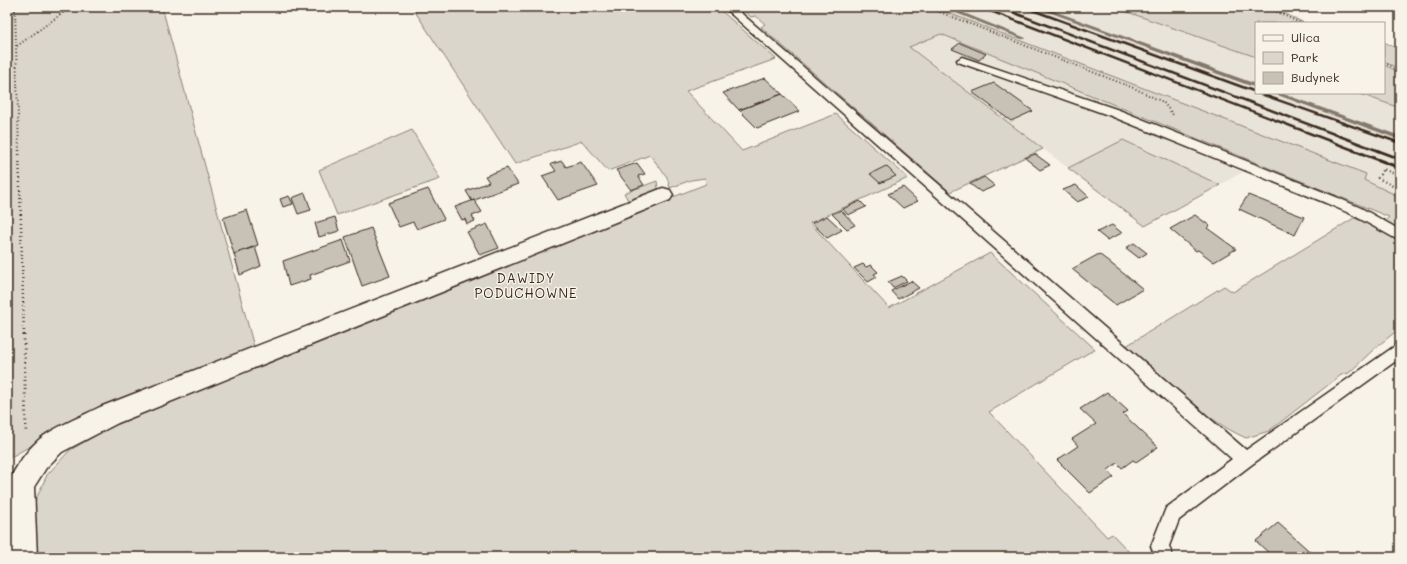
<svg xmlns="http://www.w3.org/2000/svg" width="1407" height="564" font-family="Mali,sans-serif">
	<rect width="100%" height="100%" fill="#f7f3e8"/>
	<filter id="ink" filterUnits="userSpaceOnUse"><feTurbulence type="fractalNoise" baseFrequency=".025" numOctaves="2"/><feDisplacementMap in="SourceGraphic" scale="8" xChannelSelector="R" yChannelSelector="G"/><feConvolveMatrix kernelMatrix="1 2 1 2 8 2 1 2 1" color-interpolation-filters="sRGB"/></filter>
	<g filter="url(#ink)">
		<path fill="#e9e4d9" d="M875 7H1113L1256 57V93H1357L1400 108V221L1124 109 1109 116 1243 172 1220 185 1123 140 1068 168 909 47 941 34Z"/>
		<path fill="#dbd6cb" stroke="#8b8074" d="M7 7H162L254 347 45 438 9 458 7 462Z
			M412 7H717L776 59 686 91 742 151 836 114 908 178 810 223 889 308 990 253 1095 349 989 412 1107 537 1112 534 1134 557H36L35 501 47 475 70 450 109 428 239 370 706 184 705 178 691 180 670 188 667 177 650 155 608 171 582 141 515 164Z
			M739 7H933L1366 174 1364 180 1400 197V230L1385 221 1389 217 941 34 909 47 1043 149 950 192 761 27 765 24 756 16 751 17Z
			M1113 7H1272L1304 23H1256V57Z
			M1384 42 1400 50V69L1384 62Z
			M1384 65 1400 72V108L1357 93H1384Z
			M412 130 440 179 337 215 319 170Z
			M1123 140 1220 185 1145 226 1068 168Z
			M657 181 658 189 655 195 630 204 624 193Z
			M1354 218 1374 225 1400 243V328L1374 349 1349 373 1341 375 1269 431 1246 438C1201 418 1163 378 1126 346L1224 286 1233 292Z"/>
		<g fill="none" stroke-linecap="round" stroke-linejoin="round">
			<path fill="#84786c" fill-rule="evenodd" d="M941 7H949L1026 38 1025 39H1021Z
				M1035 7H1043L1256 84V88Z
				M1272 93H1281L1400 136V140Z"/>
		</g>
		<path fill="#c8c1b6" stroke="#3b2a1e" d="M960 43 986 54 979 60 952 49Z
			M765 78 782 94 739 110 723 93Z
			M994 83 1033 111 1011 121 972 92Z
			M782 94 800 111 757 128 739 110Z
			M1035 154 1050 165 1040 170 1025 158Z
			M562 161 566 167 581 162 598 186 558 200 542 176 556 171 551 164Z
			M637 163 645 174 638 176 644 185 631 190 616 170Z
			M886 166 896 176 880 183 870 174Z
			M507 168 518 184 472 201 466 191 489 182 485 176Z
			M984 177 995 186 981 192 970 184Z
			M1076 185 1089 197 1077 202 1063 190Z
			M903 187 918 201 903 208 888 194Z
			M428 189 444 219 417 229 413 222 399 227 388 203Z
			M305 193 311 210 298 214 292 198Z
			M1248 195 1304 217 1295 235 1239 209Z
			M289 196 293 204 283 207 280 199Z
			M474 200 482 212 472 216 475 221 467 224 465 219 462 220 455 207Z
			M860 201 866 207 848 215 843 209Z
			M247 210 258 245 234 254 223 218Z
			M841 210 855 225 847 229 832 214Z
			M1195 215 1210 226 1207 228 1236 249 1214 262 1198 250 1196 251 1170 229Z
			M827 216 842 230 827 238 812 223Z
			M335 217 339 231 319 237 315 223Z
			M487 224 499 248 480 255 467 232Z
			M1112 225 1122 233 1107 240 1097 232Z
			M371 228 390 276 362 286 345 237Z
			M343 240 350 261 310 275 311 279 289 286 283 261Z
			M1134 243 1147 253 1139 258 1126 248Z
			M255 247 261 266 240 275 234 254Z
			M1099 254 1143 289 1116 305 1072 269Z
			M863 264 866 267 871 265 878 272 874 274 877 277 868 282 854 268Z
			M902 276 907 281 893 288 888 282Z
			M911 281 919 288 898 299 891 291Z
			M1107 392 1128 411 1123 414 1158 447 1136 462 1133 460 1122 468 1117 463 1107 471 1114 477 1090 493 1057 460 1078 446 1072 439 1096 424 1080 409Z
			M1278 523 1316 557H1273L1256 541Z"/>
		<g fill="none" stroke-linecap="round" stroke-linejoin="round">
			<defs>
				<path id="lane" d="M723 7H734L1246 450 1395 346 1400 344V358L1251 465 1179 520 1169 546 1173 557H1155L1151 546 1166 508 1232 459Z
					M962 57 1119 110 1336 197 1361 208 1400 230V241L1351 214 1326 203 1111 116 958 62 957 60Z"/>
				<path id="street" d="M663 188 670 190 673 195 670 200 118 423 62 452 46 468 34 487 37 557H9L8 484C15 467 29 446 45 435 62 424 82 416 100 407Z"/>
			</defs>
			<use href="#lane" stroke="#3b2a1e" stroke-width="3"/>
			<use href="#street" stroke="#3b2a1e" stroke-width="3"/>
			<path stroke="#3b2a1e" stroke-width="2" stroke-dasharray="1 2.5" stroke-linecap="butt" d="M927 7 1136 89 1163 102 1174 116
				M1267 7 1300 23
				M15 10 19 151
				M17 46 71 7
				M1384 63 1400 70"/>
			<path stroke="#3b2a1e" stroke-width="2.5" stroke-dasharray="1 3" stroke-linecap="butt" d="M19 150 24 336
				M1400 176 1383 169 1378 178 1400 190"/>
			<path stroke="#3b2a1e" stroke-width="3" stroke-dasharray="1 3.5" stroke-linecap="butt" d="M24 335 26 431"/>
			<use href="#lane" fill="#f7f3e8" fill-rule="evenodd"/>
			<use href="#street" fill="#f7f3e8" fill-rule="evenodd"/>
			<path stroke="#3b2a1e" stroke-width="2.5" d="M980 7 1356 151
				M999 7 1379 151
				M1024 7 1256 92
				M1258 93 1400 143"/>
			<path stroke="#3b2a1e" stroke-width="3" d="M1353 150 1400 168
				M1376 150 1400 159"/>
		</g>
	</g>
	<g text-anchor="middle" dominant-baseline="central" stroke-width="3" stroke-linejoin="round" paint-order="stroke">
		<g font-size="13" letter-spacing="1" fill="#3b2a1e" stroke="#f7f3e8">
			<text x="526" y="277">DAWIDY<tspan x="526" dy="15">PODUCHOWNE</tspan></text>
		</g>
	</g>
	<rect width="1407" height="564" fill="none" stroke="#f7f3e8" stroke-width="24"/>
	<rect x="12" y="12" width="1383" height="540" fill="none" stroke="#3b2a1e" stroke-width="1.5" filter="url(#ink)"/>
	<rect x="1255" y="22" width="130" height="72" fill="#f7f3e8" stroke="#aca397"/>
	<rect x="1263" y="35" width="20" height="6" fill="#f7f3e8" stroke="#aca397"/>
	<text x="1291" y="42" font-size="12" fill="#3b2a1e">Ulica</text>
	<rect x="1263" y="52" width="20" height="12" fill="#dbd6cb" stroke="#aca397"/>
	<text x="1291" y="62" font-size="12" fill="#3b2a1e">Park</text>
	<rect x="1263" y="72" width="20" height="12" fill="#c8c1b6" stroke="#aca397"/>
	<text x="1291" y="82" font-size="12" fill="#3b2a1e">Budynek</text>
</svg>
